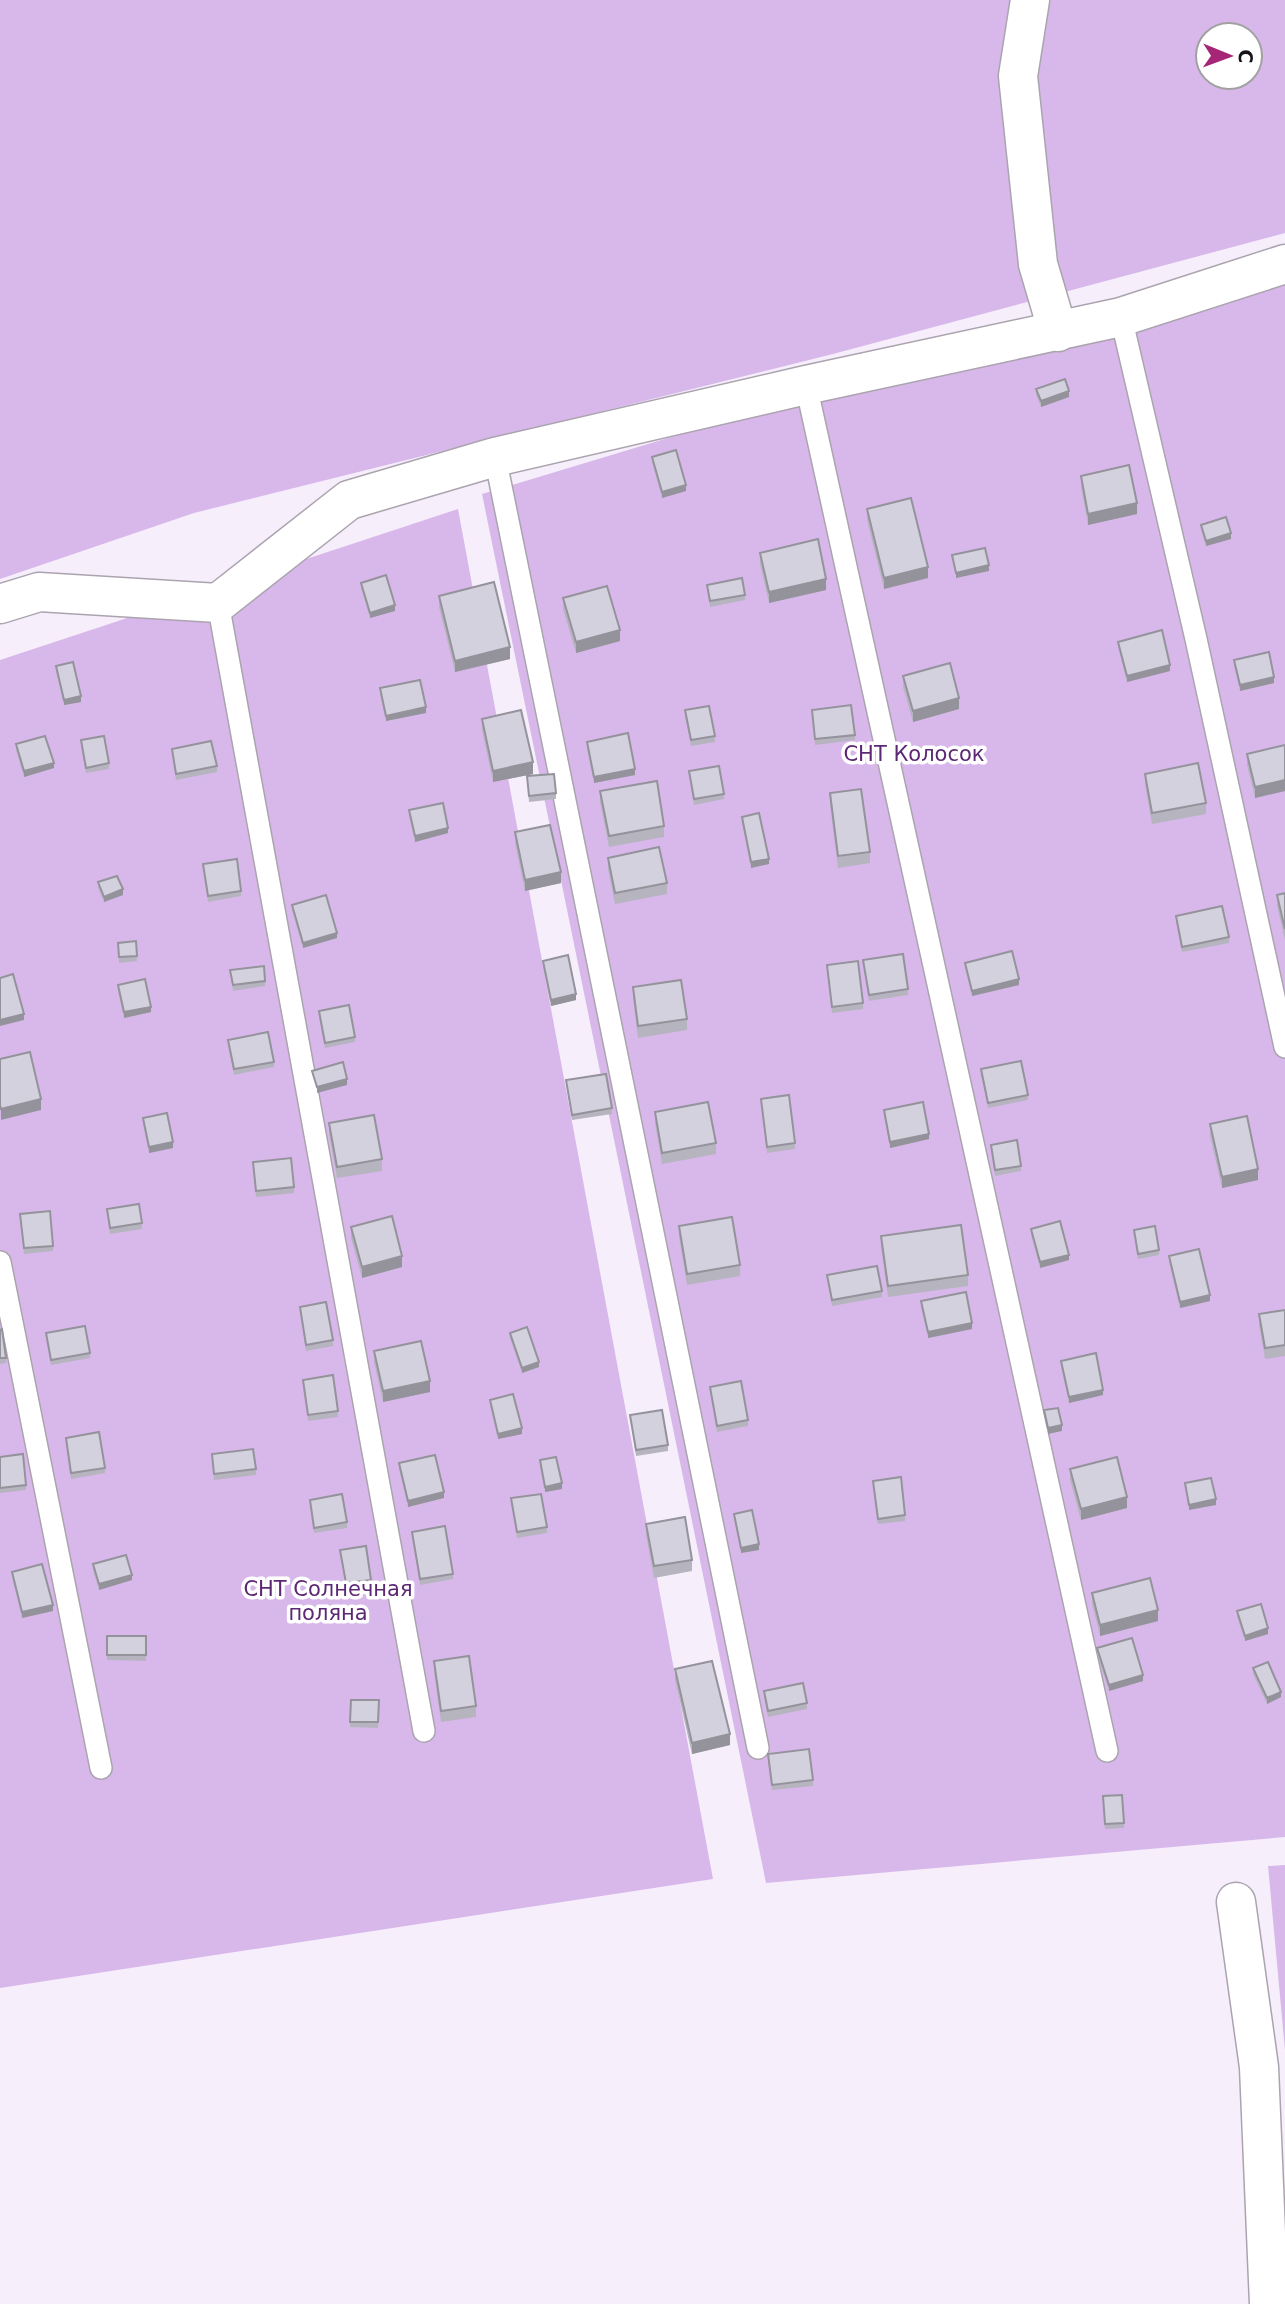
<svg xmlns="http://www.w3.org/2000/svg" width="1285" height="2304" font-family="'DejaVu Sans',sans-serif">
	<rect width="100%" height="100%" fill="#f6eefb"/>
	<path fill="#d8b8eb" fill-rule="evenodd" d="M0 0H1285V233L833 354 194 513 0 579ZM1208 35H1250V77H1208Z
		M1285 252V1837L766 1883 482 494Z
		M458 509 713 1879 0 1988V660Z
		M1285 1865V2050L1268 1866Z"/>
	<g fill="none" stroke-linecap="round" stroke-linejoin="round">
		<defs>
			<path id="service" d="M1121 317 1196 639 1285 1047
				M806 385 1107 1751
				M495 457 758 1748
				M218 603 424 1731
				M0 1262 101 1768"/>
			<path id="minor" d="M1030 0 1018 76 1038 264 1058 332
				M0 604 39 592 218 603 349 500 495 457 806 385 1121 317 1285 264
				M1236 1902 1259 2067 1269 2304"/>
		</defs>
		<use href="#service" stroke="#aba4af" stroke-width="24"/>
		<use href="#minor" stroke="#aba4af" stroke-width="41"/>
		<use href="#service" stroke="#fff" stroke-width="21"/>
		<use href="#minor" stroke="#fff" stroke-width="38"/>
	</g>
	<path fill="#b6b4bf" d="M1036 389 1069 397 1041 407 1036 395Z
		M652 457 686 491 662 498 652 462Z
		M1081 476 1137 514 1088 525 1081 487Z
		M867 509 928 578 884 589 867 520Z
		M1201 525 1231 539 1206 546 1201 530Z
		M760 553 826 590 769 603 760 564Z
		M361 583 395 611 370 618 361 588Z
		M707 585 745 595V600L710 607Z
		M439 596 510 659 455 672 439 607Z
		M563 598 620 641 576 653 563 609Z
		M1118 642 1170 671 1127 682 1118 647Z
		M1234 660 1274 683 1240 691 1234 666Z
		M56 666 81 702 64 705 56 671Z
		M903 676 959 709 913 722 903 687Z
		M380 688 426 713 386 721 380 694Z
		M685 710 715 736V742L691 746 685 716Z
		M812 710 855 735V740L815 745Z
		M482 719 533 774 493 782 482 730Z
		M81 740 109 763V769L86 773 81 746Z
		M587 742 635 775 594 783 587 748Z
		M16 744 54 768 24 777 16 750Z
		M1285 745V791L1255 798 1247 765V754Z
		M172 749 217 766V772L176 780Z
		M689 771 724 794V799L694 805Z
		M1145 774 1206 803V814L1152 824 1145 785Z
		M527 776 556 793V799L529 802Z
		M600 791 664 826V837L609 847 600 802Z
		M830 793 870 852V863L838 868 830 804Z
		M409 810 448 833 415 842 409 816Z
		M742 817 769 864 751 868 742 823Z
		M515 832 561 883 525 891 515 843Z
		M608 858 667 883V894L615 904 608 869Z
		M203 864 241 891V896L208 902Z
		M98 882 123 895 104 902 98 888Z
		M1285 893V940L1277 906V895Z
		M292 905 337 938 303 948 292 910Z
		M1176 916 1229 937V943L1182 952 1176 921Z
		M136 941 137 961 119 963 118 943Z
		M863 960 908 989V995L869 1001Z
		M543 961 576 1000 551 1006 543 967Z
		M965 963 1019 985 972 996 965 968Z
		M827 965 863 1003V1009L832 1013Z
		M230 970 265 981V986L233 991Z
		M118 985 151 1012 124 1018 118 991Z
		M633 987 687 1019V1030L638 1038 633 999Z
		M319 1011 355 1037V1042L325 1048 319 1017Z
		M228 1040 274 1062V1067L234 1075 228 1045Z
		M981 1069 1028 1095V1100L988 1108 981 1075Z
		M566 1080 612 1108V1114L572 1120Z
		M761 1099 795 1143V1149L767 1153Z
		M884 1110 929 1139 890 1148 884 1115Z
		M655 1112 716 1143V1154L662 1164 655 1123Z
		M143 1118 173 1148 149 1153 143 1123Z
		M329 1123 382 1159V1171L337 1178 329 1134Z
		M1210 1124 1258 1180 1222 1188 1210 1136Z
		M991 1145 1021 1166V1171L995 1176Z
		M253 1162 294 1187V1193L256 1197Z
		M107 1209 142 1223V1229L110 1234Z
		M20 1219 53 1246V1251L24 1254Z
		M679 1226 740 1265V1276L687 1285 679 1237Z
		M351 1227 402 1267 362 1278 351 1238Z
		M1031 1229 1069 1260 1040 1268 1031 1235Z
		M1134 1230 1159 1250V1255L1138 1259Z
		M881 1236 968 1275V1286L888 1297 881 1247Z
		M1169 1256 1210 1301 1180 1308 1169 1262Z
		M827 1275 882 1291V1297L832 1306Z
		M921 1301 972 1329 928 1338 921 1306Z
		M300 1307 333 1340V1346L306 1351Z
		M1285 1310V1356L1265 1359 1259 1325V1314Z
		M0 1330 6 1358V1363L0 1364Z
		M46 1333 90 1353V1358L51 1365Z
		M510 1333 539 1367 522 1373 510 1338Z
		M374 1351 430 1392 383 1402 374 1362Z
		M1061 1361 1103 1395 1069 1403 1061 1366Z
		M303 1380 338 1411V1417L308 1421Z
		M710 1387 748 1420V1426L717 1432Z
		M490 1400 522 1434 498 1439 490 1405Z
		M630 1415 668 1445V1451L636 1456Z
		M66 1438 105 1468V1473L71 1479Z
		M212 1454 256 1469V1475L214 1480Z
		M0 1457 26 1485V1490L0 1493Z
		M540 1460 562 1489 545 1492 540 1466Z
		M399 1463 444 1498 408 1507 399 1469Z
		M1070 1469 1127 1508 1081 1520 1070 1480Z
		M873 1481 905 1515V1521L878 1524Z
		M511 1498 547 1527V1533L517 1538Z
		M310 1500 347 1522V1528L314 1533Z
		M734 1514 759 1550 741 1553 734 1519Z
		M646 1524 692 1560V1571L654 1578 646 1535Z
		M412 1532 453 1574V1579L420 1585Z
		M340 1550 371 1580V1586L346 1589Z
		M93 1564 132 1580 99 1590 93 1570Z
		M12 1572 53 1611 22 1618 12 1577Z
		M1092 1593 1158 1621 1100 1636 1092 1604Z
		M1237 1611 1268 1634 1245 1641 1237 1617Z
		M107 1636H146V1661L107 1660Z
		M1097 1648 1143 1681 1109 1691 1097 1654Z
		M434 1661 476 1706V1717L441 1722 434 1672Z
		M1253 1668 1281 1697 1267 1704 1253 1674Z
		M675 1669 730 1745 692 1754 675 1680Z
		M764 1691 807 1703V1709L768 1717 764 1696Z
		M351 1700H379L378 1728 350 1727Z
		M768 1754 813 1780V1786L772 1790Z
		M1103 1802 1124 1823V1828L1105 1829Z"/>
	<path fill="#94929b" d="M1069 391V397L1041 407V401Z
		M686 485V491L662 498V492Z
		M1137 503V514L1088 525V514Z
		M1231 533V539L1206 546V541Z
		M989 565V571L956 578V573Z
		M928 567V578L884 589V578Z
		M826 579V590L769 603V592Z
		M395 605V611L370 618V613Z
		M620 630V641L576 653V642Z
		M510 647V659L455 672V661Z
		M1170 665V671L1127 682V676Z
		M1274 677V683L1240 691V685Z
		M81 696V702L64 705V700Z
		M959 698V709L913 722V711Z
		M426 707V713L386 721V716Z
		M533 762V774L493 782V771Z
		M54 763V768L24 777V771Z
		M635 769V775L594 783V777Z
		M1285 780V791L1255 798V787Z
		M448 828V833L415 842V836Z
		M769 859V864L751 868V862Z
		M561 872V883L525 891V880Z
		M123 889V895L104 902V897Z
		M337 933V938L303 948V943Z
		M1019 979V985L972 996V991Z
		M576 994V1000L551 1006V1000Z
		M151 1007V1012L124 1018V1012Z
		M24 1014V1020L0 1026V1020Z
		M347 1079V1085L317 1093V1087Z
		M41 1099V1110L1 1120V1109Z
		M929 1134V1139L890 1148V1142Z
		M173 1142V1148L149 1153V1147Z
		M1258 1169V1180L1222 1188V1177Z
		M1069 1255V1260L1040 1268V1262Z
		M402 1256V1267L362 1278V1267Z
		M1210 1295V1301L1180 1308V1302Z
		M972 1323V1329L928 1338V1332Z
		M539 1362V1367L522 1373V1368Z
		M430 1381V1392L383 1402V1391Z
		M1103 1390V1395L1069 1403V1397Z
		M1062 1425V1431L1048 1434V1428Z
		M522 1428V1434L498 1439V1434Z
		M562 1483V1489L545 1492V1487Z
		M444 1492V1498L408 1507V1501Z
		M1127 1497V1508L1081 1520V1509Z
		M1216 1499V1505L1189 1510V1505Z
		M759 1544V1550L741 1553V1548Z
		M132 1575V1580L99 1590V1584Z
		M53 1605V1611L22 1618V1612Z
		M1158 1610V1621L1100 1636V1625Z
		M1268 1628V1634L1245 1641V1636Z
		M1143 1675V1681L1109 1691V1685Z
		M1281 1692V1697L1267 1704V1698Z
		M730 1734V1745L692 1754V1743Z"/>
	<path fill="#d4d1de" stroke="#94929b" stroke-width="2" d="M1065 379 1069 391 1041 401 1036 389Z
		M676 450 686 485 662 492 652 457Z
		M1129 465 1137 503 1088 514 1081 476Z
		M911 498 928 567 884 578 867 509Z
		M1226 517 1231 533 1206 541 1201 525Z
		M818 539 826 579 769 592 760 553Z
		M985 548 989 565 956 573 952 555Z
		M386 575 395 605 370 613 361 583Z
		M742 578 745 595 710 601 707 585Z
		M494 582 510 647 455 661 439 596Z
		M607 586 620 630 576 642 563 598Z
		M1162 630 1170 665 1127 676 1118 642Z
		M1269 652 1274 677 1240 685 1234 660Z
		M73 662 81 696 64 700 56 666Z
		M950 663 959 698 913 711 903 676Z
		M420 680 426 707 386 716 380 688Z
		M851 705 855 735 815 739 812 710Z
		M709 706 715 736 691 740 685 710Z
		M521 710 533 762 493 771 482 719Z
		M628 733 635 769 594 777 587 742Z
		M45 736 54 763 24 771 16 744Z
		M104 736 109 763 86 768 81 740Z
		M211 741 217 766 176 774 172 749Z
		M1285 745V780L1255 787 1247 754Z
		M1198 763 1206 803 1152 813 1145 774Z
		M719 766 724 794 694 799 689 771Z
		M554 774 556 793 529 796 527 776Z
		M657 781 664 826 609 836 600 791Z
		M861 789 870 852 838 856 830 793Z
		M443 803 448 828 415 836 409 810Z
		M759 813 769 859 751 862 742 817Z
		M550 825 561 872 525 880 515 832Z
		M659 847 667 883 615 893 608 858Z
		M237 859 241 891 208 896 203 864Z
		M117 876 123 889 104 897 98 882Z
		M1285 893V929L1277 895Z
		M326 895 337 933 303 943 292 905Z
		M1222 906 1229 937 1182 947 1176 916Z
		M136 941 137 956 119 957 118 943Z
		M1012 951 1019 979 972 991 965 963Z
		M903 954 908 989 869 995 863 960Z
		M568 955 576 994 551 1000 543 961Z
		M858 961 863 1003 832 1007 827 965Z
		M264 966 265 981 233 985 230 970Z
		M13 974 24 1014 0 1020V978Z
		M145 979 151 1007 124 1012 118 985Z
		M681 980 687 1019 638 1026 633 987Z
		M349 1005 355 1037 325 1043 319 1011Z
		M268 1032 274 1062 234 1069 228 1040Z
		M30 1052 41 1099 1 1109 0 1105V1059Z
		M1021 1061 1028 1095 988 1103 981 1069Z
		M343 1062 347 1079 317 1087 312 1071Z
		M606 1074 612 1108 572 1115 566 1080Z
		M789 1095 795 1143 767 1147 761 1099Z
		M708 1102 716 1143 662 1153 655 1112Z
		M923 1102 929 1134 890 1142 884 1110Z
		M167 1113 173 1142 149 1147 143 1118Z
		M374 1115 382 1159 337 1167 329 1123Z
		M1247 1116 1258 1169 1222 1177 1210 1124Z
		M1017 1140 1021 1166 995 1170 991 1145Z
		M291 1158 294 1187 256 1191 253 1162Z
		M139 1204 142 1223 110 1228 107 1209Z
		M50 1211 53 1246 24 1248 20 1214Z
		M392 1216 402 1256 362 1267 351 1227Z
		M732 1217 740 1265 687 1274 679 1226Z
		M1060 1221 1069 1255 1040 1262 1031 1229Z
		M961 1225 968 1275 888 1286 881 1236Z
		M1155 1226 1159 1250 1138 1254 1134 1230Z
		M1199 1249 1210 1295 1180 1302 1169 1256Z
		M877 1266 882 1291 832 1300 827 1275Z
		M966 1292 972 1323 928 1332 921 1301Z
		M326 1302 333 1340 306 1345 300 1307Z
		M1285 1310V1345L1265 1348 1259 1314Z
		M85 1326 90 1353 51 1360 46 1333Z
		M527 1327 539 1362 522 1368 510 1333Z
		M2 1329 6 1358H0V1330Z
		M421 1341 430 1381 383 1391 374 1351Z
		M1096 1353 1103 1390 1069 1397 1061 1361Z
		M333 1375 338 1411 308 1415 303 1380Z
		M741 1381 748 1420 717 1426 710 1387Z
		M513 1394 522 1428 498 1434 490 1400Z
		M1058 1408 1062 1425 1048 1428 1044 1410Z
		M662 1410 668 1445 636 1450 630 1415Z
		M99 1432 105 1468 71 1473 66 1438Z
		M253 1449 256 1469 214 1474 212 1454Z
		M23 1454 26 1485 0 1488V1457Z
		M435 1455 444 1492 408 1501 399 1463Z
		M556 1457 562 1483 545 1487 540 1460Z
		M1117 1457 1127 1497 1081 1509 1070 1469Z
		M901 1477 905 1515 878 1519 873 1481Z
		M1211 1478 1216 1499 1189 1505 1185 1483Z
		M342 1494 347 1522 314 1528 310 1500Z
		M541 1494 547 1527 517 1532 511 1498Z
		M752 1510 759 1544 741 1548 734 1514Z
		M685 1517 692 1560 654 1566 646 1524Z
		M445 1526 453 1574 420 1579 412 1532Z
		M366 1546 371 1580 346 1583 340 1550Z
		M126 1555 132 1575 99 1584 93 1564Z
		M42 1564 53 1605 22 1612 12 1572Z
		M1150 1578 1158 1610 1100 1625 1092 1593Z
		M1261 1604 1268 1628 1245 1636 1237 1611Z
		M107 1636H146V1655H107Z
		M1132 1638 1143 1675 1109 1685 1097 1648Z
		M469 1656 476 1706 441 1711 434 1661Z
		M712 1661 730 1734 692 1743 675 1669Z
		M1268 1662 1281 1692 1267 1698 1253 1668Z
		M803 1683 807 1703 768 1711 764 1691Z
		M351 1700H379L378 1722H350Z
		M809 1749 813 1780 772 1785 768 1754Z
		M1122 1795 1124 1823 1105 1824 1103 1796Z"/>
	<g text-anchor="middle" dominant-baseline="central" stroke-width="7" stroke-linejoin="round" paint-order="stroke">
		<g font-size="21" fill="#5c2874" stroke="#fff">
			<text x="914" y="754">СНТ Колосок</text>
			<text x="328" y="1589">СНТ Солнечная<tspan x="328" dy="24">поляна</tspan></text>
		</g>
	</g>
	<g transform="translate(1229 56) rotate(91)"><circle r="33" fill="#ffffff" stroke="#a2a1a2" stroke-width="2"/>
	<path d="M0-5L12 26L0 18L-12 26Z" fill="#a52677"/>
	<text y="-10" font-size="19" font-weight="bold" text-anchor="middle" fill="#161317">С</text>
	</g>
</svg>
